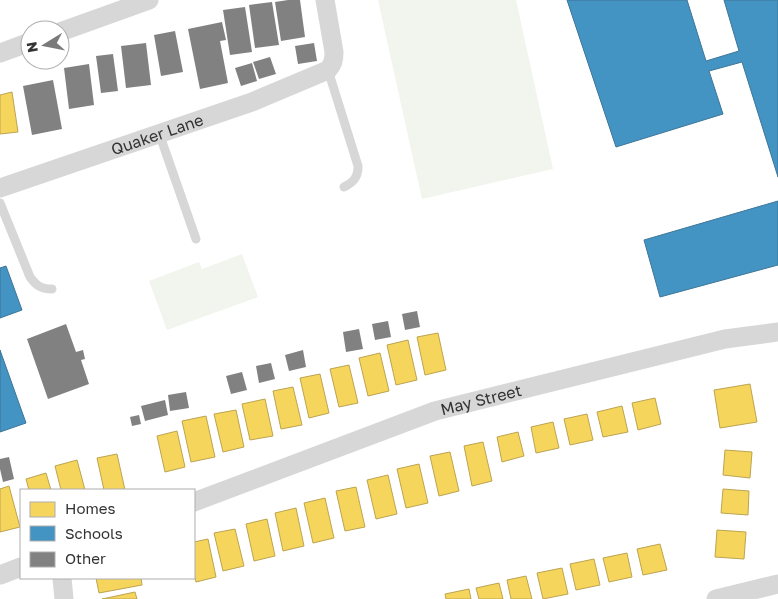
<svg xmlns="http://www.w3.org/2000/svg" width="778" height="599" font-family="'Golos Text',sans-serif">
	<rect width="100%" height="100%" fill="#fff"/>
	<path fill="#f1f5ed" d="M378 0H516L553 169 422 199Z
		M242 254 258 297 167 330 149 281 199 262 202 269Z"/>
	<path fill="#f6d55c" stroke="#bca450" d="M12 92 18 132 0 134V95Z
		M438 333 446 370 425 375 417 337Z
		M408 340 417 380 396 385 387 345Z
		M380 353 389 391 368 396 359 358Z
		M349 365 358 403 339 407 330 369Z
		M320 374 329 413 309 418 300 378Z
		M750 384 757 422 720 428 714 390Z
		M293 387 302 425 281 429 273 391Z
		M655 398 661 424 638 430 632 403Z
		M265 399 273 436 250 440 242 404Z
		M622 406 628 432 603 437 597 412Z
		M236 410 244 447 223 452 214 414Z
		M587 414 593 440 570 445 564 419Z
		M206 416 215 457 191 462 182 421Z
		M553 422 559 448 536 453 531 427Z
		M177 431 185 467 165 472 157 436Z
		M518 432 524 456 502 462 497 437Z
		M483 442 492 481 472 486 464 446Z
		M725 450 752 452 750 478 723 475Z
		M450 452 459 491 439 496 430 456Z
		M117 454 125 490H104L97 458Z
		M77 460 85 490H61L55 466Z
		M419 464 428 503 406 508 397 469Z
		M46 473 51 490H29L26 479Z
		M388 475 397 514 376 519 367 480Z
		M9 486 20 527 0 532V489Z
		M356 487 365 527 345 531 336 491Z
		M723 489 749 491 748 515 721 513Z
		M325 498 334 538 313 543 304 503Z
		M296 508 304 546 283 551 275 513Z
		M267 519 275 556 254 561 246 524Z
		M235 529 244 566 223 571 214 533Z
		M717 530 746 532 744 559 715 557Z
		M208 539 216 577 196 582 194 574V542Z
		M660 544 667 570 643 575 637 549Z
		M627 553 632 577 609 582 603 558Z
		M594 559 600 585 576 590 570 564Z
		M562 568 568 594 543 599 537 573Z
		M526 576 532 599H511L507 580Z
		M96 578H141L142 585 99 593Z
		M499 583 503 599H479L476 588Z
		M469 589 471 599H446L445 594Z
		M135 592 137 599H102Z"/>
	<path fill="#4393c3" stroke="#3e7698" d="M567 0H687L706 61 739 51 724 0H778V177L742 62 709 71 723 114 616 147Z
		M778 201V265L660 297 644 240Z
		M6 266 22 310 0 318V268Z
		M0 350 26 423 0 432Z"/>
	<path fill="#818181" d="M288 0H300L305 37 281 41 275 2Z
		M272 2 279 45 255 48 249 5Z
		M245 7 252 52 230 55 223 10Z
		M222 22 226 40 220 41 228 83 200 89 188 29Z
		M175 31 183 72 161 76 154 35Z
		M146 43 151 85 126 88 121 46Z
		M314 43 317 61 298 64 295 46Z
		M113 54 118 91 101 93 96 56Z
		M270 57 276 74 259 79 253 62Z
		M252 63 257 81 241 86 235 68Z
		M89 64 94 105 69 109 64 68Z
		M53 80 62 129 32 135 23 86Z
		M417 311 420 327 405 330 402 314Z
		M388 321 391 337 375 340 372 324Z
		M66 324 76 352 83 350 85 359 81 360 89 384 48 399 27 339Z
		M359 329 363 349 346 352 343 332Z
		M303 350 306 367 289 371 285 355Z
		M271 363 275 379 259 383 256 366Z
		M242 372 247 390 231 394 226 376Z
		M186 392 189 408 170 411 168 395Z
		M165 400 168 415 145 421 141 406Z
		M139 415 141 424 132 426 130 417Z
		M9 457 14 479 3 482 0 469V459Z"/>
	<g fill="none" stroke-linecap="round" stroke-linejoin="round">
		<path stroke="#d7d7d7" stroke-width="9" d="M328 70 358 166C358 177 354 182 344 187
			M159 133 196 239
			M0 203 30 277C36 285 40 289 52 289"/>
		<g stroke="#d7d7d7" stroke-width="19">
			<path d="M60 32 149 0"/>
			<path d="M0 53 30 42"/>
			<path id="s1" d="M0 188 252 102 328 70C333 64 334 60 334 52L325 0"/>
			<path id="s2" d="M194 502 435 411 725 339 778 332"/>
			<path d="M0 575 21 567"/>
			<path d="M62 578 64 599"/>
			<path d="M716 599 778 584"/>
		</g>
	</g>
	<g text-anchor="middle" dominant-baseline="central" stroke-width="5" stroke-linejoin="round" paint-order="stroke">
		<g font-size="16" fill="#333" stroke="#fff">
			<text stroke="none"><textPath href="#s1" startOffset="166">Quaker Lane</textPath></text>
			<text stroke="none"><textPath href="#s2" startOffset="305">May Street</textPath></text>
		</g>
	</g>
	<rect x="20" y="489" width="175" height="90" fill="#ffffff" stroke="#adadad"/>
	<rect x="30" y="502" width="25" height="15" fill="#f6d55c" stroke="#adadad"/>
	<text x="65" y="514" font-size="15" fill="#333333">Homes</text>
	<rect x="30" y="526" width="25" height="15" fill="#4393c3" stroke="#adadad"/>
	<text x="65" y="539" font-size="15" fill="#333333">Schools</text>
	<rect x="30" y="552" width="25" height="15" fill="#818181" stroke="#adadad"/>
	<text x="65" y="564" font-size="15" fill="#333333">Other</text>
	<g transform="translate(45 45) rotate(260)"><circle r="24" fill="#ffffff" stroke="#adadad"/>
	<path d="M0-4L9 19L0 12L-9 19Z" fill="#7a7a7a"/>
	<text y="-8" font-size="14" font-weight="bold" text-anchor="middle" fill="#333333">N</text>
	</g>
</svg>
